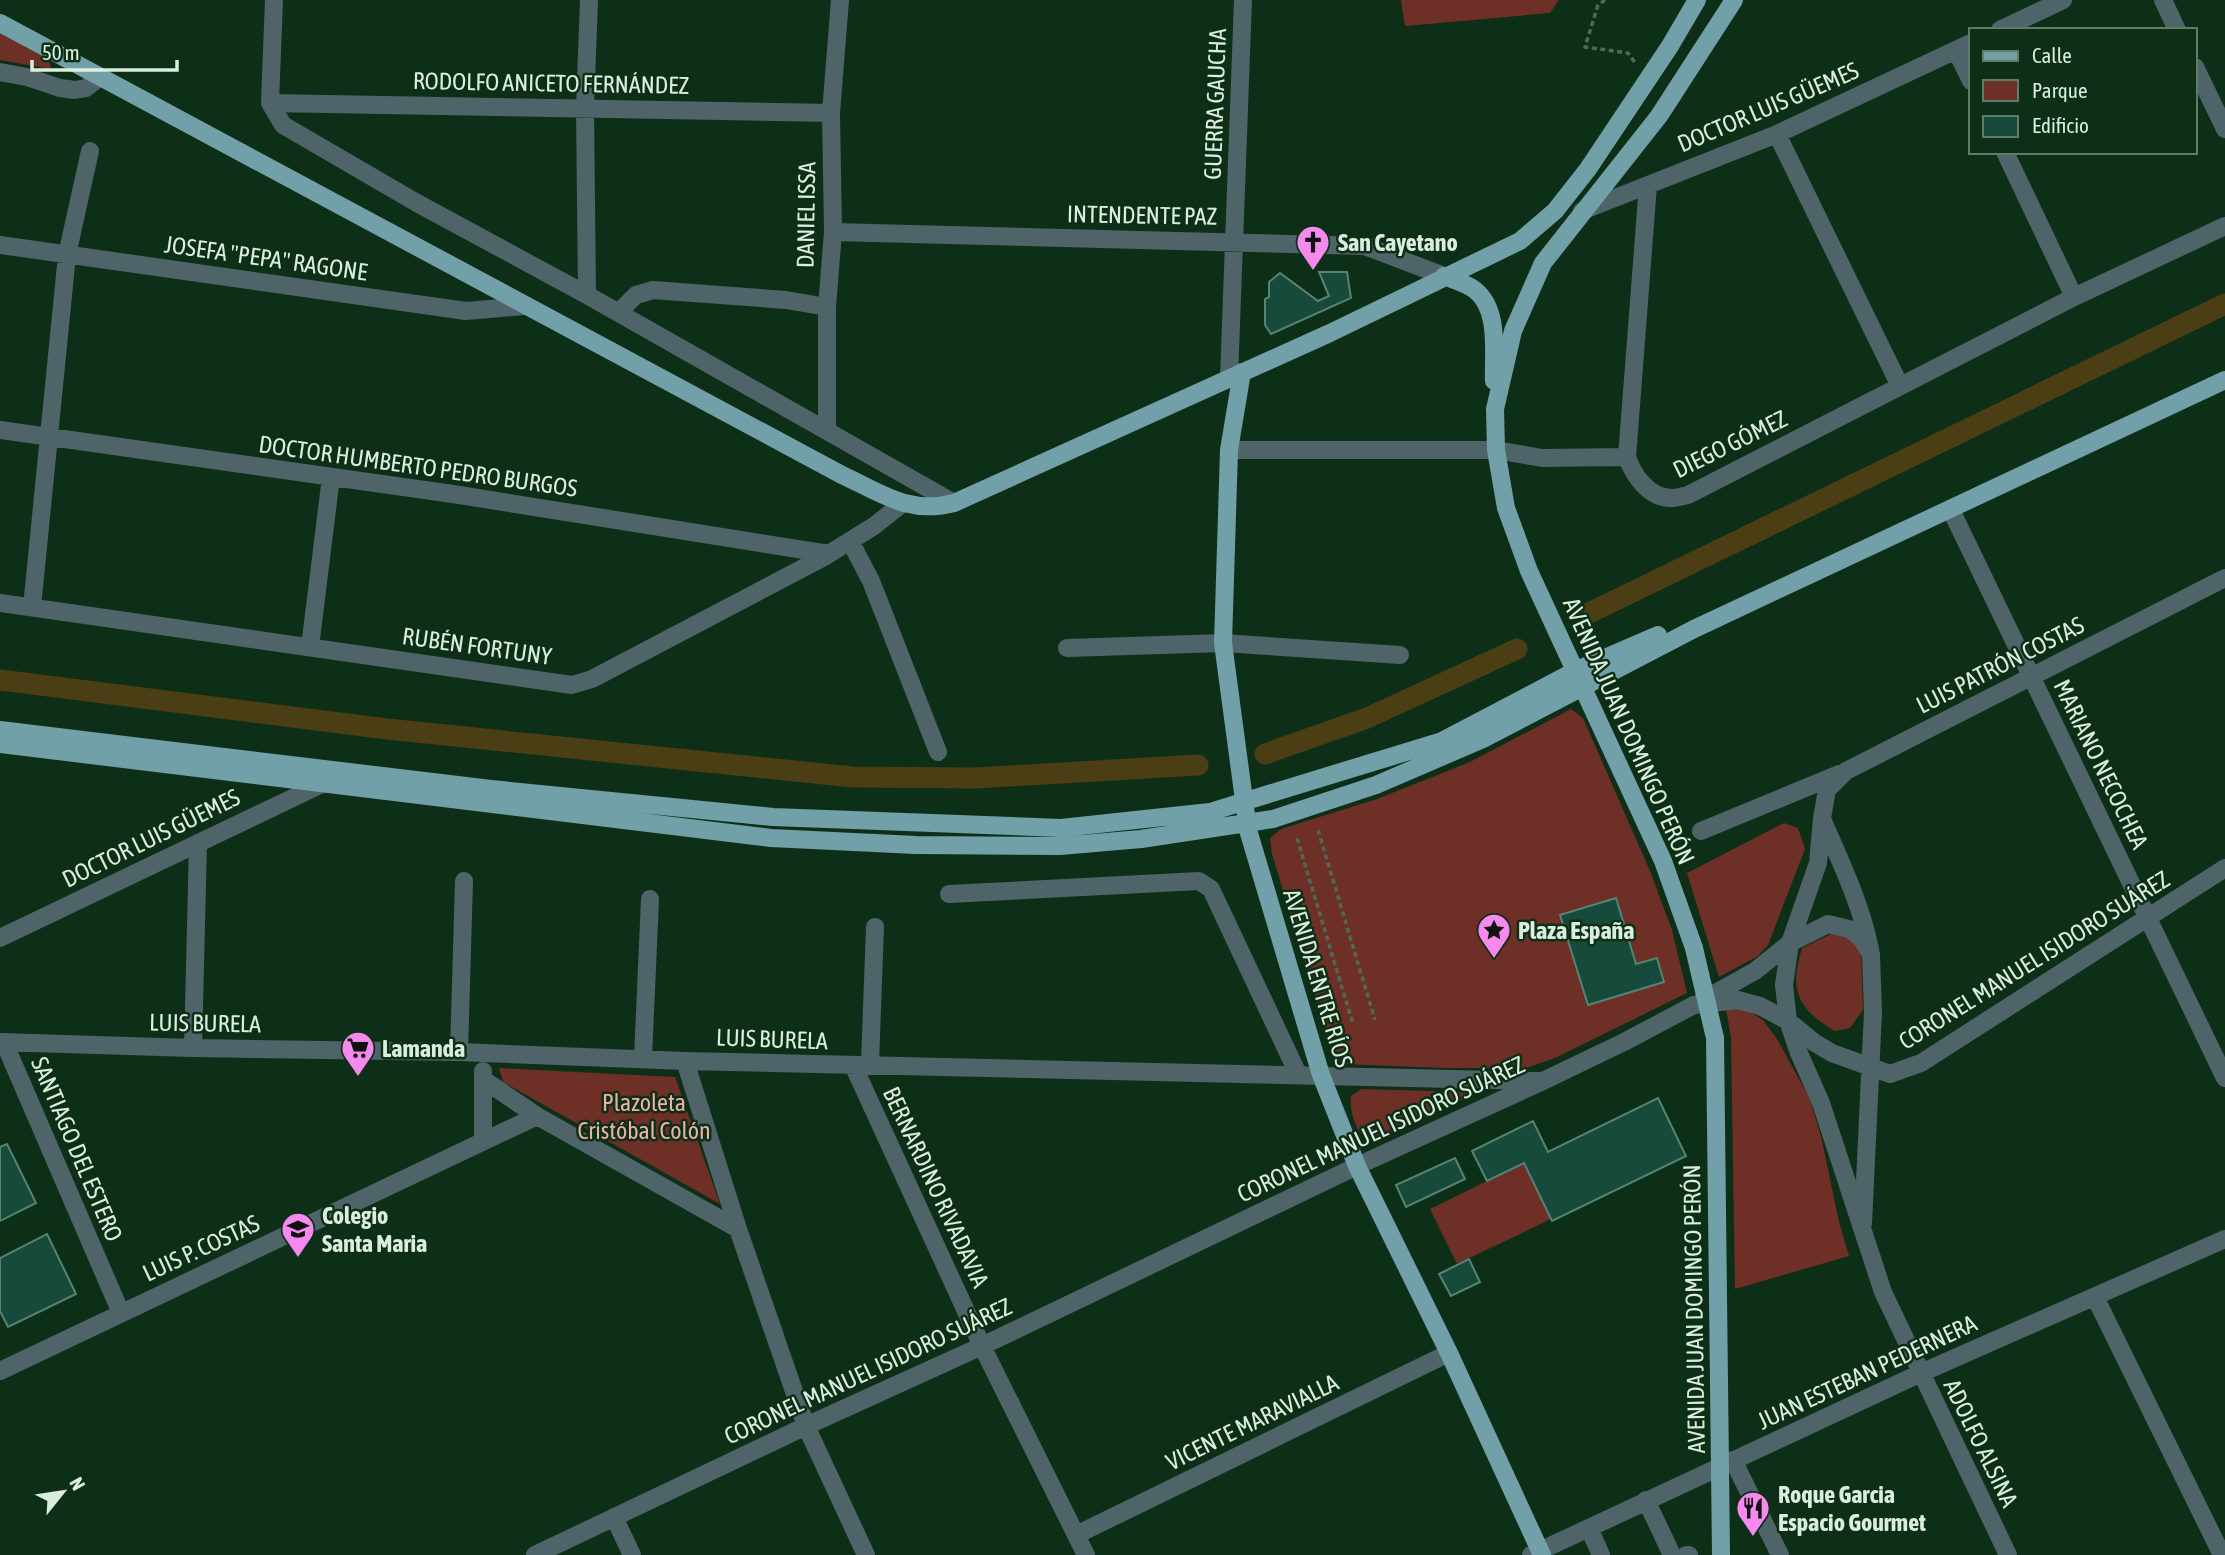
<svg xmlns="http://www.w3.org/2000/svg" width="2225" height="1555" font-family="'Asap Condensed',sans-serif">
	<rect width="100%" height="100%" fill="#0e2f17"/>
	<path fill="#6e2f26" d="M1401 0H1559L1550 13 1405 26Z
		M0 33 49 60 51 69 0 60Z
		M1571 709 1583 718 1650 871 1672 930 1687 993 1555 1058 1526 1068H1444L1342 1064 1333 1054 1272 854 1270 838 1281 829 1377 799 1470 762Z
		M1784 823 1798 828 1805 849 1768 945 1758 956 1719 977 1687 873Z
		M1833 933 1854 940 1861 952 1863 1010 1850 1028 1835 1031C1797 1008 1789 991 1802 948Z
		M1744 1008 1763 1020 1777 1039 1809 1097 1821 1136 1839 1222 1849 1256 1735 1289 1731 1037 1726 1009Z
		M499 1068 675 1077 720 1204 503 1082Z
		M1361 1089 1465 1092 1468 1097 1373 1142C1357 1139 1349 1111 1351 1096Z
		M1524 1163 1551 1219 1457 1264 1430 1209Z"/>
	<g fill="none" stroke-linecap="round" stroke-linejoin="round">
		<path stroke="#4b3d14" stroke-width="21" d="M1585 615 2225 304
			M0 680 387 729 853 777 976 778 1198 765
			M1265 754 1367 718 1517 649"/>
	</g>
	<path fill="#184a3b" stroke="#548473" stroke-width="2" d="M1319 272H1347L1351 298 1271 334 1265 325V299L1269 297V282L1280 273 1318 301 1329 296Z
		M1616 898 1636 964 1657 958 1664 982 1588 1005 1560 915Z
		M1658 1098 1686 1156 1552 1221 1524 1163 1487 1181 1472 1151 1533 1121 1548 1152Z
		M7 1144 36 1203 0 1221V1147Z
		M1455 1158 1465 1179 1406 1207 1396 1185Z
		M47 1234 76 1294 8 1327 0 1311V1258Z
		M1469 1259 1480 1282 1451 1296 1439 1274Z"/>
	<g fill="none" stroke-linecap="round" stroke-linejoin="round">
		<path stroke="#4d6a55" stroke-width="3.5" stroke-dasharray="5 3.5" stroke-linecap="butt" d="M1605 0 1598 5 1585 47 1628 53 1636 64
			M1318 830 1375 1020
			M1297 838 1353 1024"/>
		<path stroke="#4e6468" stroke-width="18" d="M2163 0 2177 30
			M2000 30 2063 0
			M1956 50 1971 81
			M2195 67 2225 129
			M0 72 27 77 60 88 75 90 86 88 100 77
			M270 103 283 125 417 203 587 295 954 503
			M270 103 831 113
			M270 103 274 0
			M1777 134 1900 386
			M2005 152 2074 297
			M1648 185 1627 457C1633 475 1649 498 1671 498 1676 498 1683 496 1688 495L2074 297 2225 226
			M1582 211 1777 134 1971 43
			M833 232 1365 246 1444 276
			M0 245 466 311 525 306
			M587 295 585 107 589 0
			M618 313 636 295 653 290 786 300 827 307
			M1229 378 1243 0
			M0 430 453 494 829 554
			M827 431V307L833 232 831 113 840 0
			M1229 450H1496L1542 458 1627 457
			M1951 510 2225 1078
			M850 541 871 581 938 752
			M0 603 572 685 592 679 824 557 874 526 903 503
			M32 607 67 255 90 151
			M310 647 331 477
			M1067 648 1223 643 1400 655
			M1823 821C1841 863 1861 904 1870 949
			M1701 831 1839 774
			M949 894 1199 881 1211 889 1298 1074
			M0 938 324 783
			M1703 1000 1755 971 1790 943 1828 924 1849 929 1861 938 1871 954 1873 1012 1863 1224
			M0 1042 193 1048 459 1052 685 1061 1539 1081
			M4 1042 121 1313
			M193 1048 198 843
			M459 1052 464 881
			M643 1058 650 899
			M685 1061 738 1229 806 1426 866 1555
			M870 1064 875 927
			M853 1065 982 1346 1086 1555
			M483 1071V1141
			M484 1080 537 1116 738 1229
			M2095 1297 2222 1555
			M0 1371 537 1116
			M1733 1460 1780 1555
			M1646 1500 1672 1555
			M614 1517 632 1555
			M1589 1528 1601 1555
			M1076 1535 1449 1353
			M535 1555 806 1426 982 1346 1357 1166 1543 1081 1624 1042 1694 1005 1738 1000 1760 1006 1788 1021 1815 1043 1832 1053 1890 1074 1921 1063 2225 868
			M1531 1555 1921 1373 2225 1239
			M1686 1555H1689
			M2008 1555 1883 1292 1821 1103 1799 1053 1788 1021 1784 985 1790 943 1818 863 1822 818 1827 790 1846 771 2225 578"/>
		<path stroke="#72a0a8" stroke-width="18" d="M0 23 842 475C881 493 909 515 954 503L1330 333 1520 241 1555 211 1588 169 1670 46 1697 0
			M1444 276C1454 280 1466 283 1475 290 1500 310 1493 352 1494 381
			M1242 372 1229 450 1223 643 1248 830 1321 1075 1357 1166 1449 1353 1542 1555
			M0 730 491 789 773 817 1061 828 1210 812 1442 741 1577 670 1658 635
			M0 744 771 838 916 845 1060 846 1141 839 1247 823 1273 819 1376 785 1483 739 1694 629 2225 380
			M1694 948 1663 861 1529 571 1506 508 1496 450 1495 409 1513 331 1543 263 1659 116 1734 0
			M1715 1038 1721 1555"/>
		<path stroke="#72a0a8" stroke-width="18" d="M1694 948 1715 1038"/>
	</g>
	<defs>
		<symbol id="church-pin" viewBox="-11 -11 22 30"><path d="M0 17L-7.5 6A9.5 9.5 0 1 1 7.5 6Z" fill="#f689ed" stroke="#0e2f17"/><path d="M-1.2-6h2.4v3.5h3.3v2.4h-3.3V6h-2.4V-.1h-3.3v-2.4h3.3Z" fill="#111"/></symbol>
		<symbol id="sight-pin" viewBox="-11 -11 22 30"><path d="M0 17L-7.5 6A9.5 9.5 0 1 1 7.5 6Z" fill="#f689ed" stroke="#0e2f17"/><path d="M0-6L1.8-2.2L6-1.7L2.9 1.2L3.7 5.4L0 3.3L-3.7 5.4L-2.9 1.2L-6-1.7L-1.8-2.2Z" fill="#111"/></symbol>
		<symbol id="supermarket-pin" viewBox="-11 -11 22 30"><path d="M0 17L-7.5 6A9.5 9.5 0 1 1 7.5 6Z" fill="#f689ed" stroke="#0e2f17"/><path d="M-6-5.5h2.5l.6 2H6L4.5 2H-2.5L-4.4-4H-6ZM-1.5 3.2a1.3 1.3 0 1 0 .1 0ZM3 3.2a1.3 1.3 0 1 0 .1 0Z" fill="#111"/></symbol>
		<symbol id="school-pin" viewBox="-11 -11 22 30"><path d="M0 17L-7.5 6A9.5 9.5 0 1 1 7.5 6Z" fill="#f689ed" stroke="#0e2f17"/><path d="M0-5L7-2L0 1L-7-2ZM-4 1L0 2.5L4 1V4Q0 6-4 4Z" fill="#111"/></symbol>
		<symbol id="restaurant-pin" viewBox="-11 -11 22 30"><path d="M0 17L-7.5 6A9.5 9.5 0 1 1 7.5 6Z" fill="#f689ed" stroke="#0e2f17"/><path d="M-5-6h1v4h1v-4h1v4h1v-4h1v5L-1.5 .5V6h-2V.5L-5-1ZM5-6V6H3V1.5H1.5Q1.5-4 5-6Z" fill="#111"/></symbol>
	</defs>
	<g fill-rule="evenodd">
		<use href="#church-pin" x="1294" y="223" width="38" height="52"/>
		<use href="#sight-pin" x="1475" y="911" width="38" height="52"/>
		<use href="#supermarket-pin" x="339" y="1029" width="38" height="52"/>
		<use href="#school-pin" x="279" y="1210" width="38" height="52"/>
		<use href="#restaurant-pin" x="1734" y="1489" width="38" height="52"/>
	</g>
	<g text-anchor="middle" dominant-baseline="central" stroke-width="5" stroke-linejoin="round" paint-order="stroke">
		<g font-size="24" fill="#dbeede" stroke="#0e2f17">
			<text transform="translate(551 83) rotate(1)">RODOLFO ANICETO FERNÁNDEZ</text>
			<text transform="translate(1215 104) rotate(-88)">GUERRA GAUCHA</text>
			<text transform="translate(1768 107) rotate(-23)">DOCTOR LUIS GÜEMES</text>
			<text transform="translate(806 215) rotate(-89)">DANIEL ISSA</text>
			<text transform="translate(1142 215) rotate(1)">INTENDENTE PAZ</text>
			<text transform="translate(266 258) rotate(8)">JOSEFA "PEPA" RAGONE</text>
			<text transform="translate(1730 444) rotate(-26)">DIEGO GÓMEZ</text>
			<text transform="translate(418 466) rotate(8)">DOCTOR HUMBERTO PEDRO BURGOS</text>
			<text transform="translate(477 646) rotate(8)">RUBÉN FORTUNY</text>
			<text transform="translate(2000 665) rotate(-27)">LUIS PATRÓN COSTAS</text>
			<text transform="translate(1629 731) rotate(66)">AVENIDA JUAN DOMINGO PERÓN</text>
			<text transform="translate(2101 764) rotate(64)">MARIANO NECOCHEA</text>
			<text transform="translate(151 838) rotate(-26)">DOCTOR LUIS GÜEMES</text>
			<text transform="translate(2034 960) rotate(-32)">CORONEL MANUEL ISIDORO SUÁREZ</text>
			<text transform="translate(1318 978) rotate(73)">AVENIDA ENTRE RÍOS</text>
			<text transform="translate(205 1023) rotate(1)">LUIS BURELA</text>
			<text transform="translate(772 1039) rotate(2)">LUIS BURELA</text>
			<text transform="translate(1381 1129) rotate(-25)">CORONEL MANUEL ISIDORO SUÁREZ</text>
			<text transform="translate(77 1149) rotate(67)">SANTIAGO DEL ESTERO</text>
			<text transform="translate(936 1187) rotate(65)">BERNARDINO RIVADAVIA</text>
			<text transform="translate(201 1248) rotate(-25)">LUIS P. COSTAS</text>
			<text transform="translate(1694 1309) rotate(-91)">AVENIDA JUAN DOMINGO PERÓN</text>
			<text transform="translate(868 1371) rotate(-25)">CORONEL MANUEL ISIDORO SUÁREZ</text>
			<text transform="translate(1867 1372) rotate(-25)">JUAN ESTEBAN PEDERNERA</text>
			<text transform="translate(1252 1422) rotate(-26)">VICENTE MARAVIALLA</text>
			<text transform="translate(1981 1443) rotate(64)">ADOLFO ALSINA</text>
		</g>
		<g font-size="24" font-weight="bold" fill="#dbeede" stroke="#0e2f17" text-anchor="start">
			<text x="1338" y="242">San Cayetano</text>
			<text x="1518" y="930">Plaza España</text>
			<text x="382" y="1048">Lamanda</text>
			<text x="322" y="1215">Colegio<tspan x="322" dy="28">Santa Maria</tspan></text>
			<text x="1778" y="1494">Roque Garcia<tspan x="1778" dy="28">Espacio Gourmet</tspan></text>
		</g>
		<g font-size="24" fill="#ecb1a6" stroke="#0e2f17">
			<text x="644" y="1102">Plazoleta<tspan x="644" dy="28">Cristóbal Colón</tspan></text>
		</g>
	</g>
	<rect x="1969" y="28" width="228" height="126" fill="#0e2f17" stroke="#607b67" stroke-width="2"/>
	<rect x="1983" y="51" width="35" height="10" fill="#72a0a8" stroke="#607b67" stroke-width="2"/>
	<text x="2032" y="63" font-size="21" fill="#dbeede">Calle</text>
	<rect x="1983" y="80" width="35" height="21" fill="#6e2f26" stroke="#607b67" stroke-width="2"/>
	<text x="2032" y="98" font-size="21" fill="#dbeede">Parque</text>
	<rect x="1983" y="116" width="35" height="21" fill="#184a3b" stroke="#607b67" stroke-width="2"/>
	<text x="2032" y="133" font-size="21" fill="#dbeede">Edificio</text>
	<g transform="translate(63 1492) rotate(60)" stroke="#0e2f17" stroke-width="5" paint-order="stroke">
	<path d="M0-5L12 26L0 18L-12 26Z" fill="#dbeede"/>
	<text y="-10" font-size="19" font-weight="bold" text-anchor="middle" fill="#dbeede">N</text>
	</g>
	<path d="M32 60v10h145v-10" fill="none" stroke="#dbeede" stroke-width="3.5"/>
	<text x="42" y="60" font-size="21" fill="#dbeede" stroke="#0e2f17" stroke-width="5" paint-order="stroke">50 m</text>
</svg>
